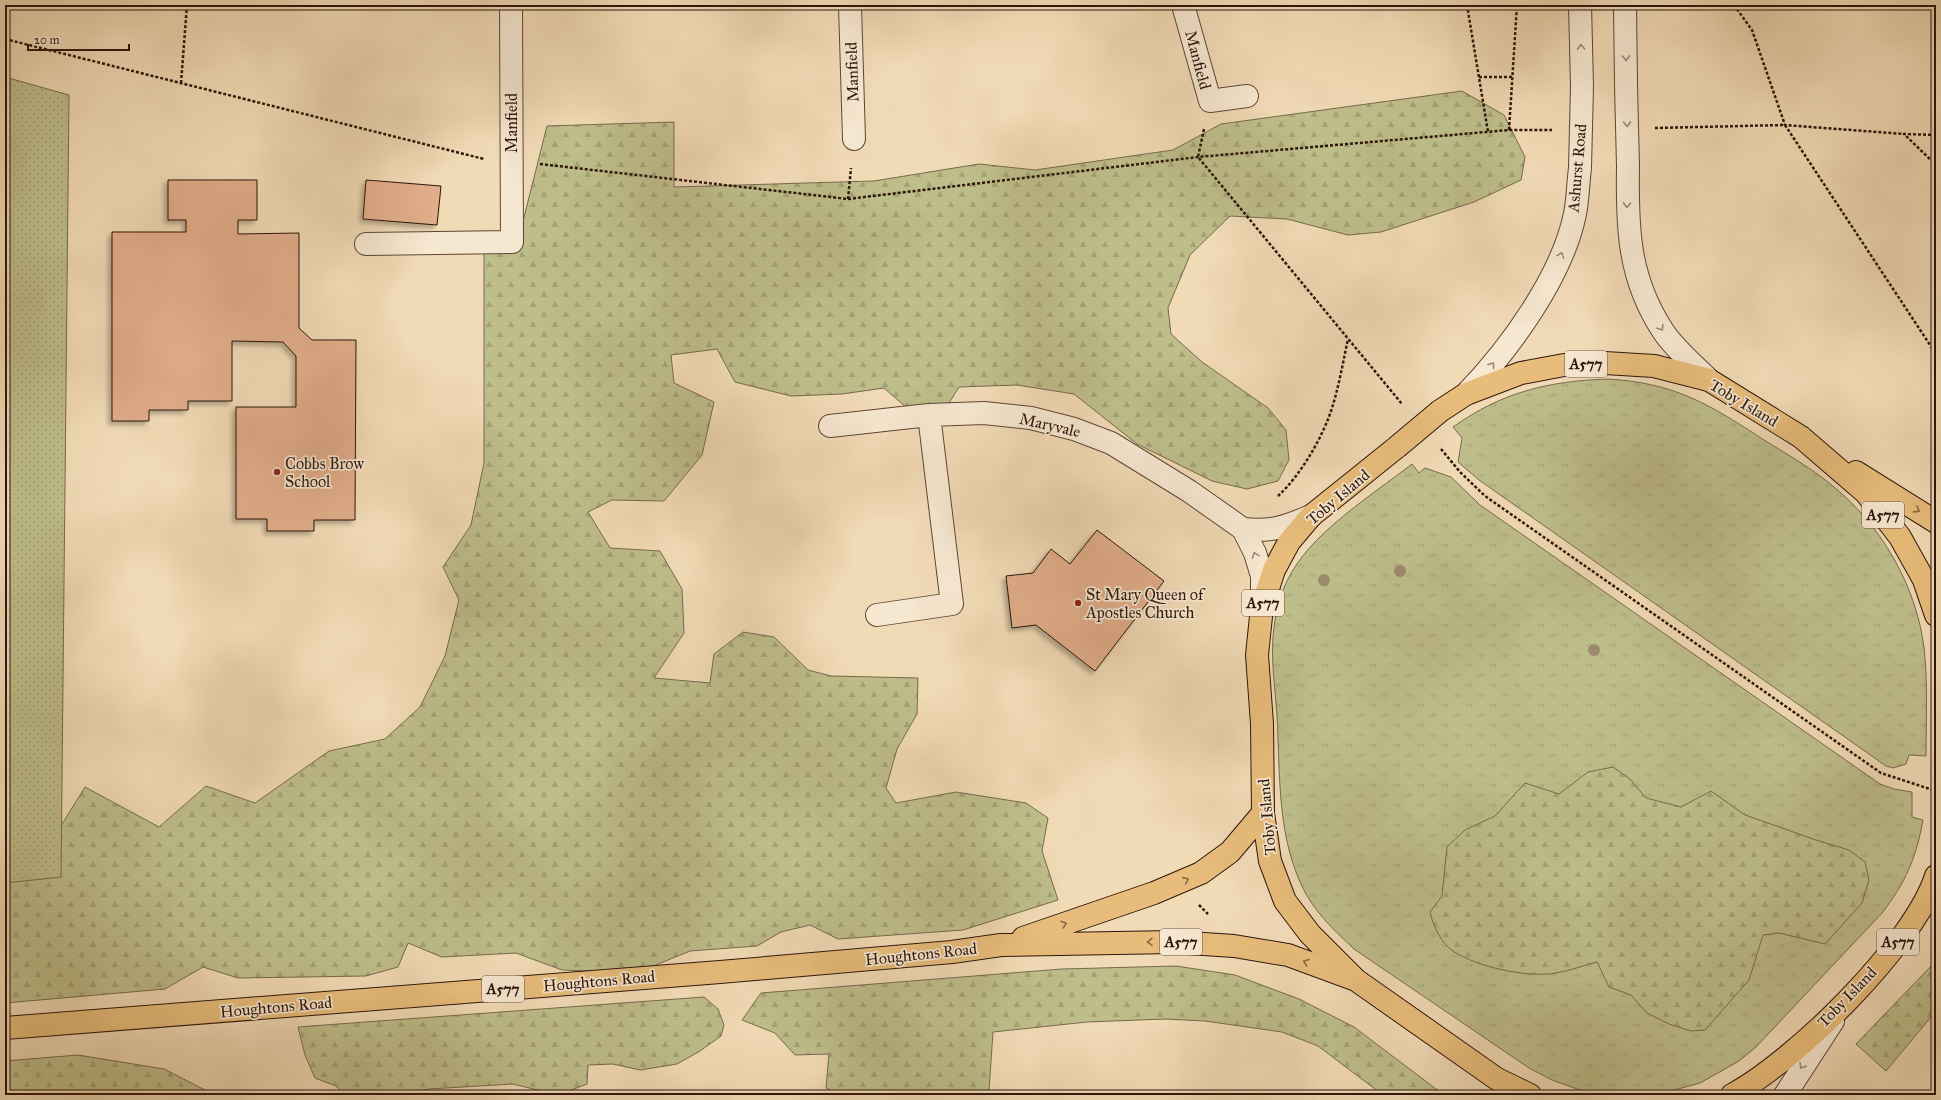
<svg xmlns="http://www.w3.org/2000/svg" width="1941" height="1100" font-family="'IM FELL Great Primer',serif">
	<defs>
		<pattern id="grass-tufts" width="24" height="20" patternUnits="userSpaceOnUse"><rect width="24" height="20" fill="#bebe8b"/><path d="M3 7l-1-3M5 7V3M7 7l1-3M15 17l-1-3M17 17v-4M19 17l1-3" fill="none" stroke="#a4a277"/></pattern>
		<pattern id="forest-firs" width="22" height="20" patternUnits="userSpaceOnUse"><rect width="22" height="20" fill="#bebe8b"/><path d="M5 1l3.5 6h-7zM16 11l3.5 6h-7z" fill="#a4a277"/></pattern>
		<pattern id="park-dots" width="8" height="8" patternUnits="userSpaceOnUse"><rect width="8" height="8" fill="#bebe8b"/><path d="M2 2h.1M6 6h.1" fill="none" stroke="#a4a277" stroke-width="1.8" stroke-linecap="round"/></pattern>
		<filter id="shadow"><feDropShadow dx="-3.5" dy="3.5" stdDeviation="2" flood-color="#0004"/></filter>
	</defs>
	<rect width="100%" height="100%" fill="#f1dab6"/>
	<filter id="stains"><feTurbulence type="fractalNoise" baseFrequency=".005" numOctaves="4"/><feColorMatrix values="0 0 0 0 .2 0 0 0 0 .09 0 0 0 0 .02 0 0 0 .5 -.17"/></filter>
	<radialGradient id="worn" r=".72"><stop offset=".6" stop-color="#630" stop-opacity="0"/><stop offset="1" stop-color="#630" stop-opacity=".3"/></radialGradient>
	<path fill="url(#grass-tufts)" stroke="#766a4c" d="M1608 379C1675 383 1709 404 1764 440 1790 456 1818 472 1841 493 1885 532 1916 588 1924 647 1928 683 1926 720 1926 756L1909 755 1906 764 1893 768 1886 766 1479 480 1458 462 1462 438 1453 427C1502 392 1549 381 1608 379Z
		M1412 464 1419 473 1425 468 1451 477 1480 505 1880 784 1894 789 1912 792V817L1923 820C1916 858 1906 882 1882 913L1756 1047 1739 1061 1700 1083 1656 1095H1606L1580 1090 1552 1080 1529 1068 1354 949C1334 930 1313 911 1301 884 1277 832 1280 771 1277 715 1275 686 1270 656 1274 627 1276 611 1280 595 1287 581 1309 534 1371 496 1412 464Z"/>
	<path fill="url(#forest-firs)" stroke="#766a4c" d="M1462 91 1504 115 1525 157 1521 180 1474 202 1381 232 1348 235 1287 219 1230 216 1190 255 1168 308 1171 334 1202 362 1268 408 1286 430 1289 460 1278 481 1247 489 1212 481 1137 444 1074 394 1017 385 959 387 949 403 907 408 884 388 842 394 791 396 735 382 717 349 671 355 674 383 714 402 702 455 664 501 612 500 588 512 610 548 660 551 682 589 684 633 654 678 710 683 714 654 743 632 774 637 808 670 831 676 918 678 917 714 897 749 886 788 896 803 956 792 1026 803 1048 818 1042 851 1058 900 963 930 838 939 810 925 781 932 757 946 690 951 636 973 562 970 516 953 442 957 408 943 398 967 366 976 238 978 203 967 165 989 5 1003V865L43 855 85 787 159 827 206 786 255 803 329 751 385 739 420 707 445 656 459 600 443 567 471 525 484 463V249H516L547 126 674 122V187L874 181 979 164 1035 170 1173 150 1221 124Z
		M1613 767 1630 779 1646 798 1681 807 1711 791 1745 815 1816 840 1849 850 1865 862 1869 880 1862 903 1825 944 1779 933 1763 935 1749 980 1705 1030 1691 1031 1669 1024 1647 1013 1631 995 1609 987 1597 962C1584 965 1570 971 1556 973 1527 978 1477 967 1453 951 1441 943 1433 926 1430 912L1442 896 1447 847 1465 830 1495 816 1525 783 1559 794 1588 772Z
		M1936 961V1011L1886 1071 1856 1044Z
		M1176 966 1235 975 1299 999 1354 1027 1444 1095H1383L1318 1046 1282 1032 1205 1021 1165 1019 1087 1022 993 1032 989 1090 983 1095H841L826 1088 829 1054 795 1055 775 1033 742 1020 761 993 1062 969Z
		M704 997 718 1009 724 1025 721 1036 700 1051 677 1064 640 1070 613 1064 588 1065 587 1084 558 1095 513 1084 429 1089 395 1095H346L336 1086 315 1078 305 1055 298 1027Z
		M78 1055 164 1069 207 1091V1095H5V1061Z"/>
	<path fill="url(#park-dots)" stroke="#766a4c" d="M5 77 69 95 61 877 5 883Z"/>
	<path fill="#e1ad8a" stroke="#2d150c" filter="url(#shadow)" d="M168 180H257V220H238V234L299 233V328L312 340H356L355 520H314V531H267V519H236V407H296V356L283 342 232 341V401H188V410H149V421H112V232H186V220H168Z
		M366 180 441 186 437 225 363 219Z
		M1097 530 1164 581 1095 671 1036 625 1012 628 1006 576 1033 573 1051 549 1070 564Z"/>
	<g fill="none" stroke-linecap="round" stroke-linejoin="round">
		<defs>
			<path id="minor" d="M850 5 854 139
				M1183 5 1210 101 1247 96
				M1580 5 1582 86
				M1625 5 1626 85
				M1628 166C1627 227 1628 278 1663 331 1673 347 1695 366 1709 380
				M366 244 512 242 511 5
				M1466 394C1510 348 1562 277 1575 214 1578 199 1578 183 1580 168
				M830 426 929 415 984 413 1031 418 1074 429 1111 443 1189 491 1243 529 1255 553 1262 576V603
				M1243 529C1272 532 1285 527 1311 516
				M877 615 952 604 929 415
				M1785 1095 1833 1021"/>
			<path id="major" d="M1440 411 1466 394 1521 373 1564 365 1605 363 1654 366 1709 380 1801 437 1866 493 1900 537 1924 580 1936 615
				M1397 447 1311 516 1289 542 1274 570 1262 607 1257 655 1262 724 1263 813 1270 861 1285 901 1310 934 1356 980 1497 1079 1530 1095
				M1856 472 1936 522
				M1023 938 1154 893 1201 873 1230 852 1263 813
				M5 1028 720 972 952 952 1001 945 1173 942 1234 946 1288 955 1356 980
				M1732 1095C1795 1061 1914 945 1936 876"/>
		</defs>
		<use href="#minor" stroke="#5e4636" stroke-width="24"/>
		<use href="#major" stroke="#2d150c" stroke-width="24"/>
		<path stroke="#2d150c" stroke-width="2.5" stroke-dasharray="3 2" stroke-linecap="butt" d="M1467 5 1488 132
			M1734 5 1752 30 1785 125 1904 134
			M5 39 484 159
			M1479 77H1512
			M181 83 187 5
			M1655 128 1785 125 1936 354
			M1204 129 1198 157 1402 404
			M1509 130 1517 5
			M1936 135 1904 134 1936 165
			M540 164 848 199 1198 157 1509 130H1552
			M848 199 851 168
			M1441 449 1460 472 1485 496 1881 773 1936 791
			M1278 496C1300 476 1323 437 1332 408 1339 386 1343 362 1348 339
			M1199 905 1208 914"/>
		<use href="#minor" stroke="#f6e7d0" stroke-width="22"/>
		<use href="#major" stroke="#e8bd7b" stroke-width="22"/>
		<defs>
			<path id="minor-bridge" d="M1626 85 1628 166
				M1580 168 1582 86"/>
			<path id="major-bridge" d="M1397 447 1440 411"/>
		</defs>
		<use href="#minor-bridge" stroke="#5e4636" stroke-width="24" stroke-linecap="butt"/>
		<use href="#major-bridge" stroke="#2d150c" stroke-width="24" stroke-linecap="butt"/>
		<use href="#minor-bridge" stroke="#f6e7d0" stroke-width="22"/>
		<use href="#major-bridge" stroke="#e8bd7b" stroke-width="22"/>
	</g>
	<g fill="#9d8a6d">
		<circle cx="1400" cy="571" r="6"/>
		<circle cx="1324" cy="580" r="6"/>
		<circle cx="1594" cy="650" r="6"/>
	</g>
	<defs><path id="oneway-chevron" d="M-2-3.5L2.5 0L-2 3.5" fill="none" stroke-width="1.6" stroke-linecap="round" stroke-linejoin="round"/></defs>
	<g stroke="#9c8878">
		<use href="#oneway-chevron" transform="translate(1581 47) rotate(-91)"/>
		<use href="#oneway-chevron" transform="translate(1626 58) rotate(89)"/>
		<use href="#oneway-chevron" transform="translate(1627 124) rotate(89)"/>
		<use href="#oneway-chevron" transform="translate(1627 205) rotate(91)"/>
		<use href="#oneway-chevron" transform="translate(1561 255) rotate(-69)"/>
		<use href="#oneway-chevron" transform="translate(1661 328) rotate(58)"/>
		<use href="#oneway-chevron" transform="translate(1492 365) rotate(-54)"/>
		<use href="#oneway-chevron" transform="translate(1255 555) rotate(-111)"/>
		<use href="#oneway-chevron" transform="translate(1802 1066) rotate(122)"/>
	</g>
	<g stroke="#8a6944">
		<use href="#oneway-chevron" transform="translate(1917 510) rotate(32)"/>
		<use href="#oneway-chevron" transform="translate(1186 880) rotate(-24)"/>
		<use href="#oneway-chevron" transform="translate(1064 924) rotate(-19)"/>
		<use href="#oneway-chevron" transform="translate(1150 942) rotate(179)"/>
		<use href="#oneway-chevron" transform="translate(1306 962) rotate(-160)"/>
	</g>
	<g fill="#8f2418" stroke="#f6e7d0" stroke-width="1.5">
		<circle cx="277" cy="472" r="4"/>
		<circle cx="1078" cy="603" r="4"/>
	</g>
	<g text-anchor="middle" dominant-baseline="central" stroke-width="3.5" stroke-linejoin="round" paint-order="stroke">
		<g fill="#f6e7d0" stroke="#695447" stroke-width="1">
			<rect x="1565" y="351" width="42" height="26" rx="3"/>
			<rect x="1862" y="502" width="42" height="26" rx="3"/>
			<rect x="1242" y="590" width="42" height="26" rx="3"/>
			<rect x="1160" y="929" width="42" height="26" rx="3"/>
			<rect x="1877" y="929" width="42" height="26" rx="3"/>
			<rect x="482" y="976" width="42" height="26" rx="3"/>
		</g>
		<g font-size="15" font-weight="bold" fill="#2d150c">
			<text x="1586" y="364">A577</text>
			<text x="1883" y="515">A577</text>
			<text x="1263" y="603">A577</text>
			<text x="1181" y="942">A577</text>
			<text x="1898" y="942">A577</text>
			<text x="503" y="989">A577</text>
		</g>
		<g font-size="16" fill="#2d150c" stroke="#f6e7d0">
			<text transform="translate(1198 60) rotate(75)">Manfield</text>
			<text transform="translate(852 72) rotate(-92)">Manfield</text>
			<text transform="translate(511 123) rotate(-90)">Manfield</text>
			<text transform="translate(1577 168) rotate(-85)">Ashurst Road</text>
			<text transform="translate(1744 403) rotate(31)">Toby Island</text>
			<text transform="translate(1050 425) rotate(13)">Maryvale</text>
			<text transform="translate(1338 497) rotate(-40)">Toby Island</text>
			<text transform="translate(1267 817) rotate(-95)">Toby Island</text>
			<text transform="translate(921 954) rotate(-6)">Houghtons Road</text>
			<text transform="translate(599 981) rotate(-5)">Houghtons Road</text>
			<text transform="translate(1847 997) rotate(-46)">Toby Island</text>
			<text transform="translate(276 1007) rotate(-5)">Houghtons Road</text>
		</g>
		<g font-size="16" fill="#2d150c" stroke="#f6e7d0" text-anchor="start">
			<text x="285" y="463">Cobbs Brow<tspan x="285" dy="18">School</tspan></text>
			<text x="1086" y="594">St Mary Queen of<tspan x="1086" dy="18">Apostles Church</tspan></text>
		</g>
	</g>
	<rect width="1941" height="1100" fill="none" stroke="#f1dab6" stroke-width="20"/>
	<rect x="6" y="6" width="1929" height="1088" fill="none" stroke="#2d150c" stroke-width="2"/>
	<rect x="10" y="10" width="1921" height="1080" fill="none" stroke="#2d150c"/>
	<path d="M28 44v6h101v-6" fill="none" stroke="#2d150c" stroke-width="2"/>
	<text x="34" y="44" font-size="12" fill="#2d150c" stroke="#f6e7d0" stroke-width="3" paint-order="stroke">20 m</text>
	<rect width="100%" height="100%" filter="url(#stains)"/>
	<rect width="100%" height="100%" fill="url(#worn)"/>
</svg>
